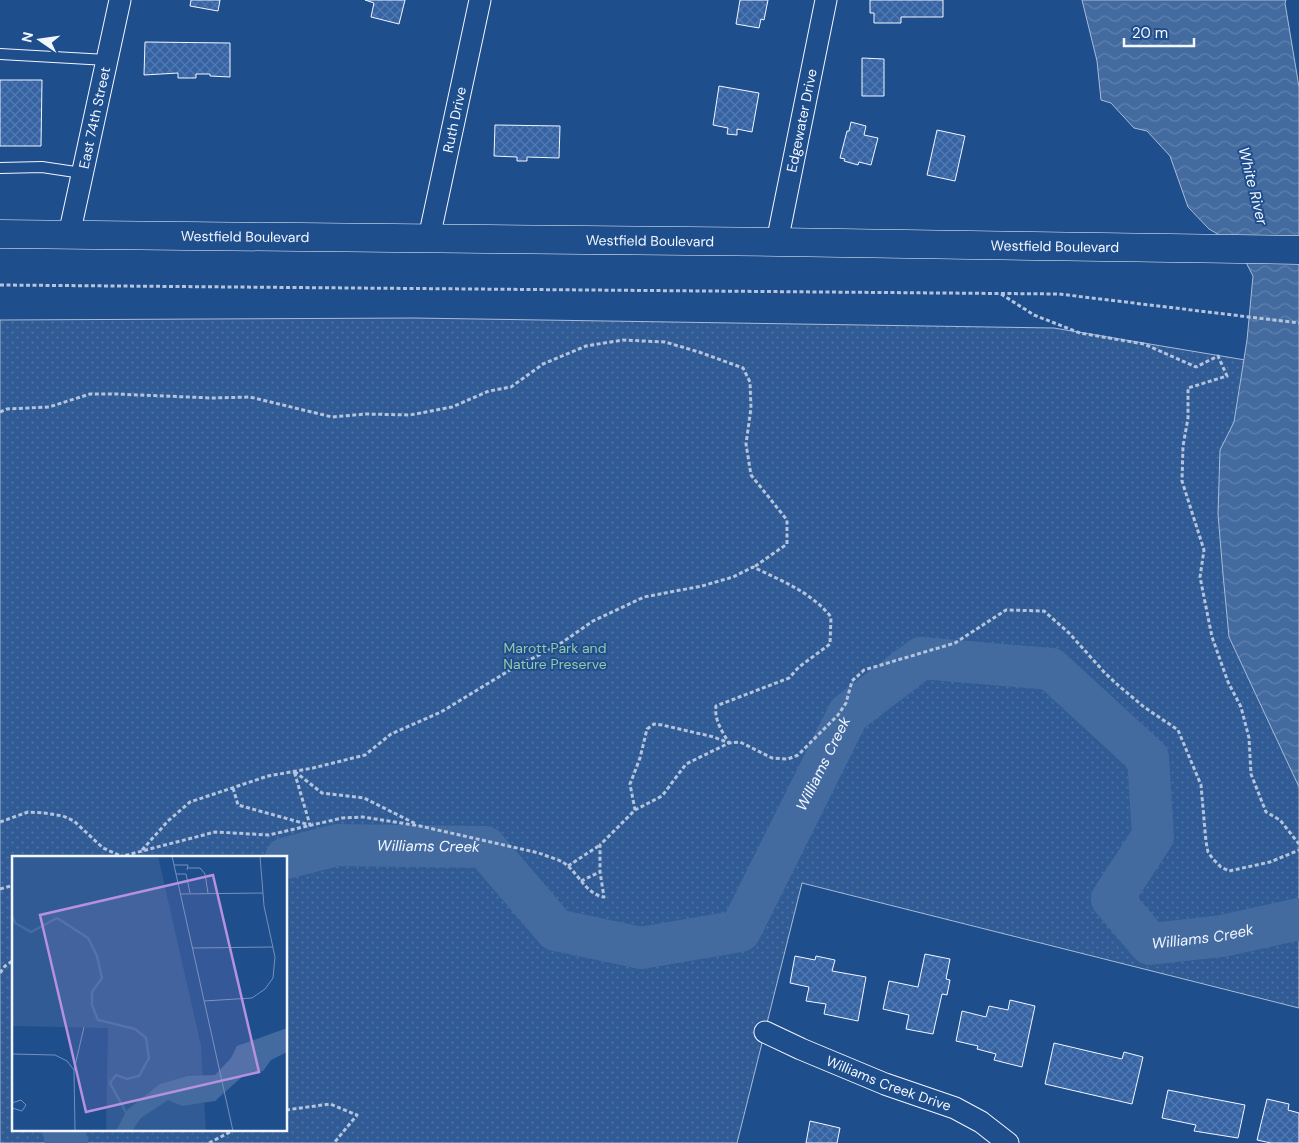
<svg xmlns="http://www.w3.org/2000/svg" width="1299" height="1143" font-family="'DM Sans',sans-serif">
	<defs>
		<pattern id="park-dots" width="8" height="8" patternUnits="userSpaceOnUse" patternTransform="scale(1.25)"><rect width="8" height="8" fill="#305b95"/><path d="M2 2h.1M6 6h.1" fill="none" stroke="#4e73a5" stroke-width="1.8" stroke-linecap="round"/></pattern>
		<pattern id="water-waves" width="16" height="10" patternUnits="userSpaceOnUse" patternTransform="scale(1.25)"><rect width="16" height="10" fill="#446ba0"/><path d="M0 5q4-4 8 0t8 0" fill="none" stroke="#5f81ae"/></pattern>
		<pattern id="building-cross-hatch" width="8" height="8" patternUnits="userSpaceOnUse" patternTransform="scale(1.25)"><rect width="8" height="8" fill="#3563a3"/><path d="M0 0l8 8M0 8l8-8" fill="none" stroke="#537ab1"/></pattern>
	</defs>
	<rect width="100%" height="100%" fill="#1f4e8c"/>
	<path fill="url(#park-dots)" stroke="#a8bbd7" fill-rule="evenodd" d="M414 318 1054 328 1299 369V1008L802 883 737 1143H0V320ZM14 857H286V1129H14Z"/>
	<path fill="url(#water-waves)" stroke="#a8bbd7" d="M1082 0H1286L1285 3 1299 87V787L1229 637 1223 574 1218 514 1220 450 1234 422 1247 340 1253 276 1237 245 1209 229 1188 207 1170 156 1147 131 1134 128 1111 103 1101 100 1097 61Z"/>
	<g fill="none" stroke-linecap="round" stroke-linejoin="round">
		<g stroke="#446ba0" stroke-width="42">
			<path id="s1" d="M286 858 337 845 485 847 556 930 641 948 740 931 848 714 921 658 1051 669 1148 758 1153 836 1112 899 1150 944 1222 936 1299 919"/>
			<path d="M63 1129 67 1143"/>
		</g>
	</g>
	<path fill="url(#building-cross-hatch)" stroke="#f2f6ff" d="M191 0H220L218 11 190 6Z
		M365 0H405L399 24 371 17 374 3Z
		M740 0H768L764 20 761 19 759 28 736 24Z
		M870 0H943V17H901V23H874V13H870Z
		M145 42 230 43V77L210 76V74H196V78H178V73L144 75Z
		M862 58 884 59V96H862Z
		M0 80H42L41 146H0Z
		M719 86 759 93 752 132 737 129V135L727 134 728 128 713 125Z
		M851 122 866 126 864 135 878 138 871 165 859 162 858 165 844 161 845 159 840 158 847 131H849Z
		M495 125 560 126 559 158 527 157V161H517V157L494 156Z
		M937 130 965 136 955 181 927 175Z
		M925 954 950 959 946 979 950 980 947 995 942 994 933 1034 906 1029 909 1015 883 1009 889 981 918 987Z
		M795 956 815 960 816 956 835 960 832 971 866 977 858 1021 824 1014 826 1004 806 1001 809 987 790 983Z
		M1010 1000 1035 1006 1022 1067 994 1060 996 1054 977 1049 978 1046 956 1041 962 1011 986 1017 989 1006 1008 1010Z
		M1054 1043 1122 1059 1124 1052 1143 1057 1132 1104 1045 1084Z
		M1168 1090 1245 1105 1238 1138 1194 1131 1196 1125 1162 1118Z
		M1267 1099 1289 1104 1288 1110 1299 1113V1143H1271L1257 1140Z
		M810 1121 840 1128 837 1143H806Z"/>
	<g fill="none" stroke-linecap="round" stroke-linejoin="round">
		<defs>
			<path id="lane" d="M0 54 107 60
				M0 168 42 167 82 173"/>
			<g id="street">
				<path id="s2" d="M69 235 120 0"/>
				<path id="s3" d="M429 238 480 0"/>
				<path id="s4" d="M777 242 826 0"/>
				<path id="s5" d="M765 1032 801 1049 885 1084 955 1108 981 1122 1008 1143"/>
			</g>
			<g id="secondary">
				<path id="s6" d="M0 234 777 242 1299 250"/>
			</g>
		</defs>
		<use href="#lane" stroke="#f2f6ff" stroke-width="12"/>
		<use href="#street" stroke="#f2f6ff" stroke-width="23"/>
		<use href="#secondary" stroke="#f2f6ff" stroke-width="29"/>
		<path stroke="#b3c4dc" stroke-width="3" stroke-dasharray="4 2.5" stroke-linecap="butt" d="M0 285 1059 294 1299 323
			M1001 294 1034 315 1080 333 1144 344 1196 367 1218 356 1227 376 1188 388V418L1183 446 1182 481 1204 550 1200 577 1212 637 1228 682 1241 707 1249 738 1251 774 1266 812 1280 820 1299 844
			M0 412 7 409 49 407 90 394H116L212 398 250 397 332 417 366 414 410 415 452 407 489 391 511 387 543 364 586 346 623 340 665 342 699 352 743 368 750 382 751 408 746 444 751 475 787 520V544L754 567
			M233 788 238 805 310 825 294 771 322 793 364 798 416 824
			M0 822 28 812 44 813 63 816 74 821 103 848 121 856
			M142 850 168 821 190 802 268 776 313 768 365 755 391 734 441 712 515 667 557 646 593 621 644 597 702 586 733 577 753 567C782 581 811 592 831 617L830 644 799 667 789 678 716 706C714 720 722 731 729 743L714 737 662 725 654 724 647 729 640 758 630 784 635 810
			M119 857 215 832 269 835 342 818 363 817 420 826 539 853C548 857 560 859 568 866 580 877 587 894 604 897L600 872V845L635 810 662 796 686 764 729 743 740 742 772 758 788 759 798 755 838 715 846 703 852 681 864 670 955 643 1006 610 1044 611 1069 633 1105 673 1119 686 1144 707 1178 730 1201 785 1206 842 1208 852 1213 859 1221 867 1229 871 1270 862 1299 850
			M568 866 600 845
			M581 881 600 872
			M0 889 14 885
			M0 973 5 966 14 960
			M286 1110 330 1104 357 1115 334 1143
			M209 1143 236 1129"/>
		<use href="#lane" stroke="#1f4e8c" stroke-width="10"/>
		<use href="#street" stroke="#1f4e8c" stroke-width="21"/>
		<use href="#secondary" stroke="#1f4e8c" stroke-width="28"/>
	</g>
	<g text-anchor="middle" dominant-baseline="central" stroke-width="4" stroke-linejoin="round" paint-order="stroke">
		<g font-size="14" fill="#f2f6ff" stroke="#1f4e8c">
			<text stroke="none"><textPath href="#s2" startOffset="120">East 74th Street</textPath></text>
			<text stroke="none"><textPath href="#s3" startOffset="121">Ruth Drive</textPath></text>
			<text stroke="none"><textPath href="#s4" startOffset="124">Edgewater Drive</textPath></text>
			<text stroke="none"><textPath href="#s6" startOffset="245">Westfield Boulevard</textPath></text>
			<text stroke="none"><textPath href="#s6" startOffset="650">Westfield Boulevard</textPath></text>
			<text stroke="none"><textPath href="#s6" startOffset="1055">Westfield Boulevard</textPath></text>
			<text stroke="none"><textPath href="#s5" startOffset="134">Williams Creek Drive</textPath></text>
		</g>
		<g font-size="14" fill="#97c8a6" stroke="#1f4e8c">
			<text x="555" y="648">Marott Park and<tspan x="555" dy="16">Nature Preserve</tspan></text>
		</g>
		<g font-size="15" font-style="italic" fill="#f2f6ff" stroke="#1f4e8c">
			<text transform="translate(1253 186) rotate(76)">White River</text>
			<text stroke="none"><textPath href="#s1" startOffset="684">Williams Creek</textPath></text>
			<text stroke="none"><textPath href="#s1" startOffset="144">Williams Creek</textPath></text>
			<text stroke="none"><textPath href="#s1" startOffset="1359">Williams Creek</textPath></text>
		</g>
	</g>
	<g transform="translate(12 856)">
		<rect width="275" height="275" fill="#1f4e8c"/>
		<path d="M0 0H146L189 190 194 275H94L96 172 0 170Z" fill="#305b95"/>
		<path d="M275 172V196L259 204 251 215 231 220 203 245 170 250 156 244 129 262 120 275H104L115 254 148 228 176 220 203 219 219 202 225 190Z" fill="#446ba0"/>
		<path fill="none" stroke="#446ba0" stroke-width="2.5" d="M0 59 3 67 19 76 45 62 76 82 85 100 90 122 80 136V149L86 164 123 173 134 182 137 202 127 220 115 223 104 219 98 227 117 262 108 275"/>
		<path fill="none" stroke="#7391ba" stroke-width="1" d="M160 0 221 275M162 9H176L175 14M175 12H188L193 18 196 37M164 18H174L178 37M168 38 251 37M180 92 261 91M192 145 240 142 253 133 261 122 263 101 252 50 248 0M0 198 43 199 55 205 62 214M0 247 9 244 14 249 10 255 0 252M63 275 62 214 72 171"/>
		<path fill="#b691df" fill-opacity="0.15" stroke="#b691df" stroke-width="2.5" d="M201 19 247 216 74 256 28 59Z"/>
		<rect width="275" height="275" fill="none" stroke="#f2f6ff" stroke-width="2.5"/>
	</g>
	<g transform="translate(40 40) rotate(283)" stroke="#1f4e8c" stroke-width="4" paint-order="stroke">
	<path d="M0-4L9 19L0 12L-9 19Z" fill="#f2f6ff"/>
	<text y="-8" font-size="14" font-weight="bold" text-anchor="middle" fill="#f2f6ff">N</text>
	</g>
	<path d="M1124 38v8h70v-8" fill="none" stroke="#f2f6ff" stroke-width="2.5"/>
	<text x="1132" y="38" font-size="15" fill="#f2f6ff" stroke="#1f4e8c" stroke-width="4" paint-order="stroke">20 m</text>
</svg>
